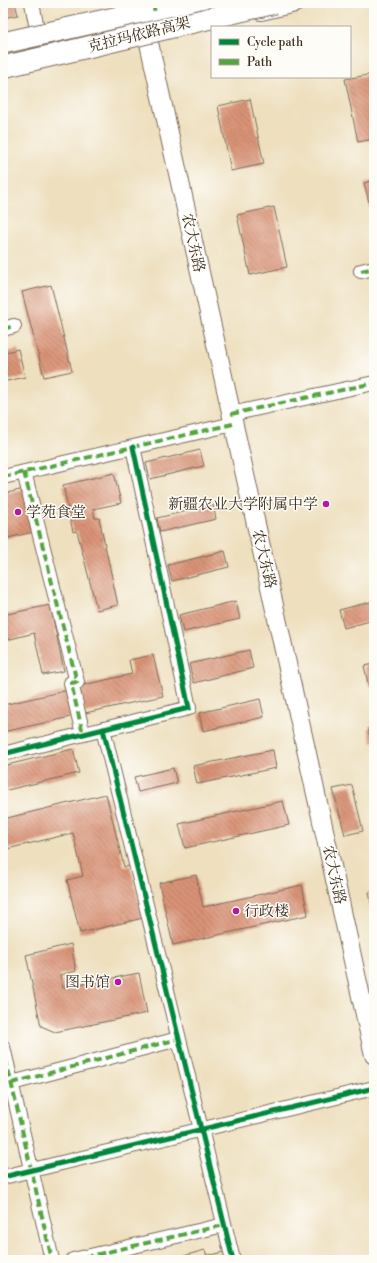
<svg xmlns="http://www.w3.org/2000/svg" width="377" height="1263" font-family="'Libre Bodoni','Noto Serif SC',serif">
	<defs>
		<pattern id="building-back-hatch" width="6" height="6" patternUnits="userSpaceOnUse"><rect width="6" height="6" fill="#d99376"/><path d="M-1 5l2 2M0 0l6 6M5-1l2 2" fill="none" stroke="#b17860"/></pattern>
	</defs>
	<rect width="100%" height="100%" fill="#fdfcf7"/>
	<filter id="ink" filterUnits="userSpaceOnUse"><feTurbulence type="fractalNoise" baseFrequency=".025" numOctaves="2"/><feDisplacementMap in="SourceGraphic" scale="8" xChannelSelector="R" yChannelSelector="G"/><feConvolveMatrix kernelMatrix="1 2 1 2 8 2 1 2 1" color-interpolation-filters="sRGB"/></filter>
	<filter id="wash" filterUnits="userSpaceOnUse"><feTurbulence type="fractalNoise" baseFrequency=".012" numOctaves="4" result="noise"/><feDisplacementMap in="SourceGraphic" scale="16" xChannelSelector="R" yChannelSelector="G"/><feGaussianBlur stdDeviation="0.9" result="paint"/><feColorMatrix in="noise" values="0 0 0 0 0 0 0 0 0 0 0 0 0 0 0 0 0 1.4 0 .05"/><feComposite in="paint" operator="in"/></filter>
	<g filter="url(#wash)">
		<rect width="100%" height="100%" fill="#eedfbe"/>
		<g id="blocks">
			<path fill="url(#building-back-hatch)" d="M3 3H15L18 15 3 18Z
				M374 74V139L358 142 345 79Z
				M250 99 264 164 231 171 218 106Z
				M374 180V218H373L364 183Z
				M274 207 287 267 250 275 237 215Z
				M51 285 72 371 44 377 22 292Z
				M3 296 7 310 3 311Z
				M18 349 25 377 3 382V353Z
				M200 450 204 466 150 479 146 463Z
				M114 473 121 503 93 509 95 518H99L118 605 97 610 77 531 73 532 63 485Z
				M28 488 38 531 3 539V494Z
				M213 505 216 519 160 532 157 518Z
				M225 551 229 567 172 581 168 565Z
				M236 601 240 619 183 632 179 615Z
				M374 601V620L344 628 339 610Z
				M50 605 64 671 43 675 34 633 7 640 3 623V615Z
				M249 650 253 668 194 683 189 664Z
				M153 655 163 696 85 713 79 686 132 674 129 660Z
				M374 664V686L369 687 364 666Z
				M69 690 75 716 3 732V705Z
				M260 699 264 717 203 731 199 713Z
				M374 727V743H372L368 728Z
				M73 749 79 773 3 791V766Z
				M273 750 276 768 197 784 193 766Z
				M173 768 177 783 138 792 134 777Z
				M352 785 363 831 345 835 333 789Z
				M106 794 124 867 130 866 143 918 80 933 67 880 83 876 73 833 3 850V819Z
				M283 801 289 825 185 848 179 824Z
				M196 875 203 907 302 885 308 915 173 945 159 883Z
				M374 891V914H373L369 892Z
				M71 944 76 971 60 975 63 988 139 973 147 1013 55 1032 41 1026 26 955Z
				M205 1250 207 1256 224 1252 225 1260H169Z"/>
		</g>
	</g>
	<g filter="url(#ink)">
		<use href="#blocks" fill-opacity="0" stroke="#7a6956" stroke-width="1"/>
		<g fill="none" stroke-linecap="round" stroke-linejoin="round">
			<defs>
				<path id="minor" d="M32 3 43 60
					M361 271 374 268
					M3 329 14 326
					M231 414 374 383
					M24 472 77 682 71 683 83 734
					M3 477 233 424
					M103 729 233 1260
					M3 754 189 708 133 447
					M3 1047 52 1260
					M12 1083 178 1039
					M3 1177 374 1088
					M73 1260 224 1225"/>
				<path id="major" d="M167 11 203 3
					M261 11 295 3
					M143 16 374 1055"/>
			</defs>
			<use href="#minor" stroke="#7a6956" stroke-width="16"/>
			<use href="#major" stroke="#7a6956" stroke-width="20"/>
			<use href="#minor" stroke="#fff" stroke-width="14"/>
			<use href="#major" stroke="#fff" stroke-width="18"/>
			<defs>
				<path id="highway-bridge" d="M3 43 181 3
					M3 67 275 3"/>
			</defs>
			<use href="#highway-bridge" stroke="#7a6956" stroke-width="23" stroke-linecap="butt"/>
			<use href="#highway-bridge" stroke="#fff" stroke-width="21"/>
			<path stroke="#54a441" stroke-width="4" stroke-dasharray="8 4" stroke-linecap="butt" d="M153 3 155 13
				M361 271 374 268
				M3 329 14 326
				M231 414 374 383
				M24 472 77 682 71 683 83 734
				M3 477 233 424
				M3 1047 52 1260
				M12 1083 178 1039
				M73 1260 224 1225"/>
			<defs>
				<path id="cycleway" d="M103 729 233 1260
					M3 754 189 708 133 447
					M3 1177 374 1088"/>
			</defs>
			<use href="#cycleway" stroke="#fdfcf7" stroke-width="8"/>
			<use href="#cycleway" stroke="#00873e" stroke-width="5"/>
		</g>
	</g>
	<g fill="#b5179e" stroke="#fdfcf7" stroke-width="1.5">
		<circle cx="326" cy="504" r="4"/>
		<circle cx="18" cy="512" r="4"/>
		<circle cx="236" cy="911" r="4"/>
		<circle cx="118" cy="982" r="4"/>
	</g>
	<g text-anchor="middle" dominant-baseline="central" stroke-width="3" stroke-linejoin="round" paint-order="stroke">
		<g font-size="15" fill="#3b2a1e" stroke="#fdfcf7">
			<text transform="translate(139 35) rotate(-14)">克拉玛依路高架</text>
			<text transform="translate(193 243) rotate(78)">农大东路</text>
			<text transform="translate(264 559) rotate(77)">农大东路</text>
			<text transform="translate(334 875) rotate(78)">农大东路</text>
		</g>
		<g font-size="15" fill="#3b2a1e" stroke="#fdfcf7" text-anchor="end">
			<text x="318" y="504">新疆农业大学附属中学</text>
			<text x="26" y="512" text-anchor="start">学苑食堂</text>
			<text x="244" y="911" text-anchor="start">行政楼</text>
			<text x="110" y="982">图书馆</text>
		</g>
	</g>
	<rect width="377" height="1263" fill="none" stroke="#fdfcf7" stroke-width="16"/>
	<rect x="211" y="26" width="140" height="52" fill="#fdfcf7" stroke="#afa8a0"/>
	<rect x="219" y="39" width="20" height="6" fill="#00873e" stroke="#afa8a0"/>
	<text x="247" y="46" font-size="12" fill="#3b2a1e">Cycle path</text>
	<rect x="219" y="59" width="20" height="6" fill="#54a441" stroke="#afa8a0"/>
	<text x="247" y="66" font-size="12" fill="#3b2a1e">Path</text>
</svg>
